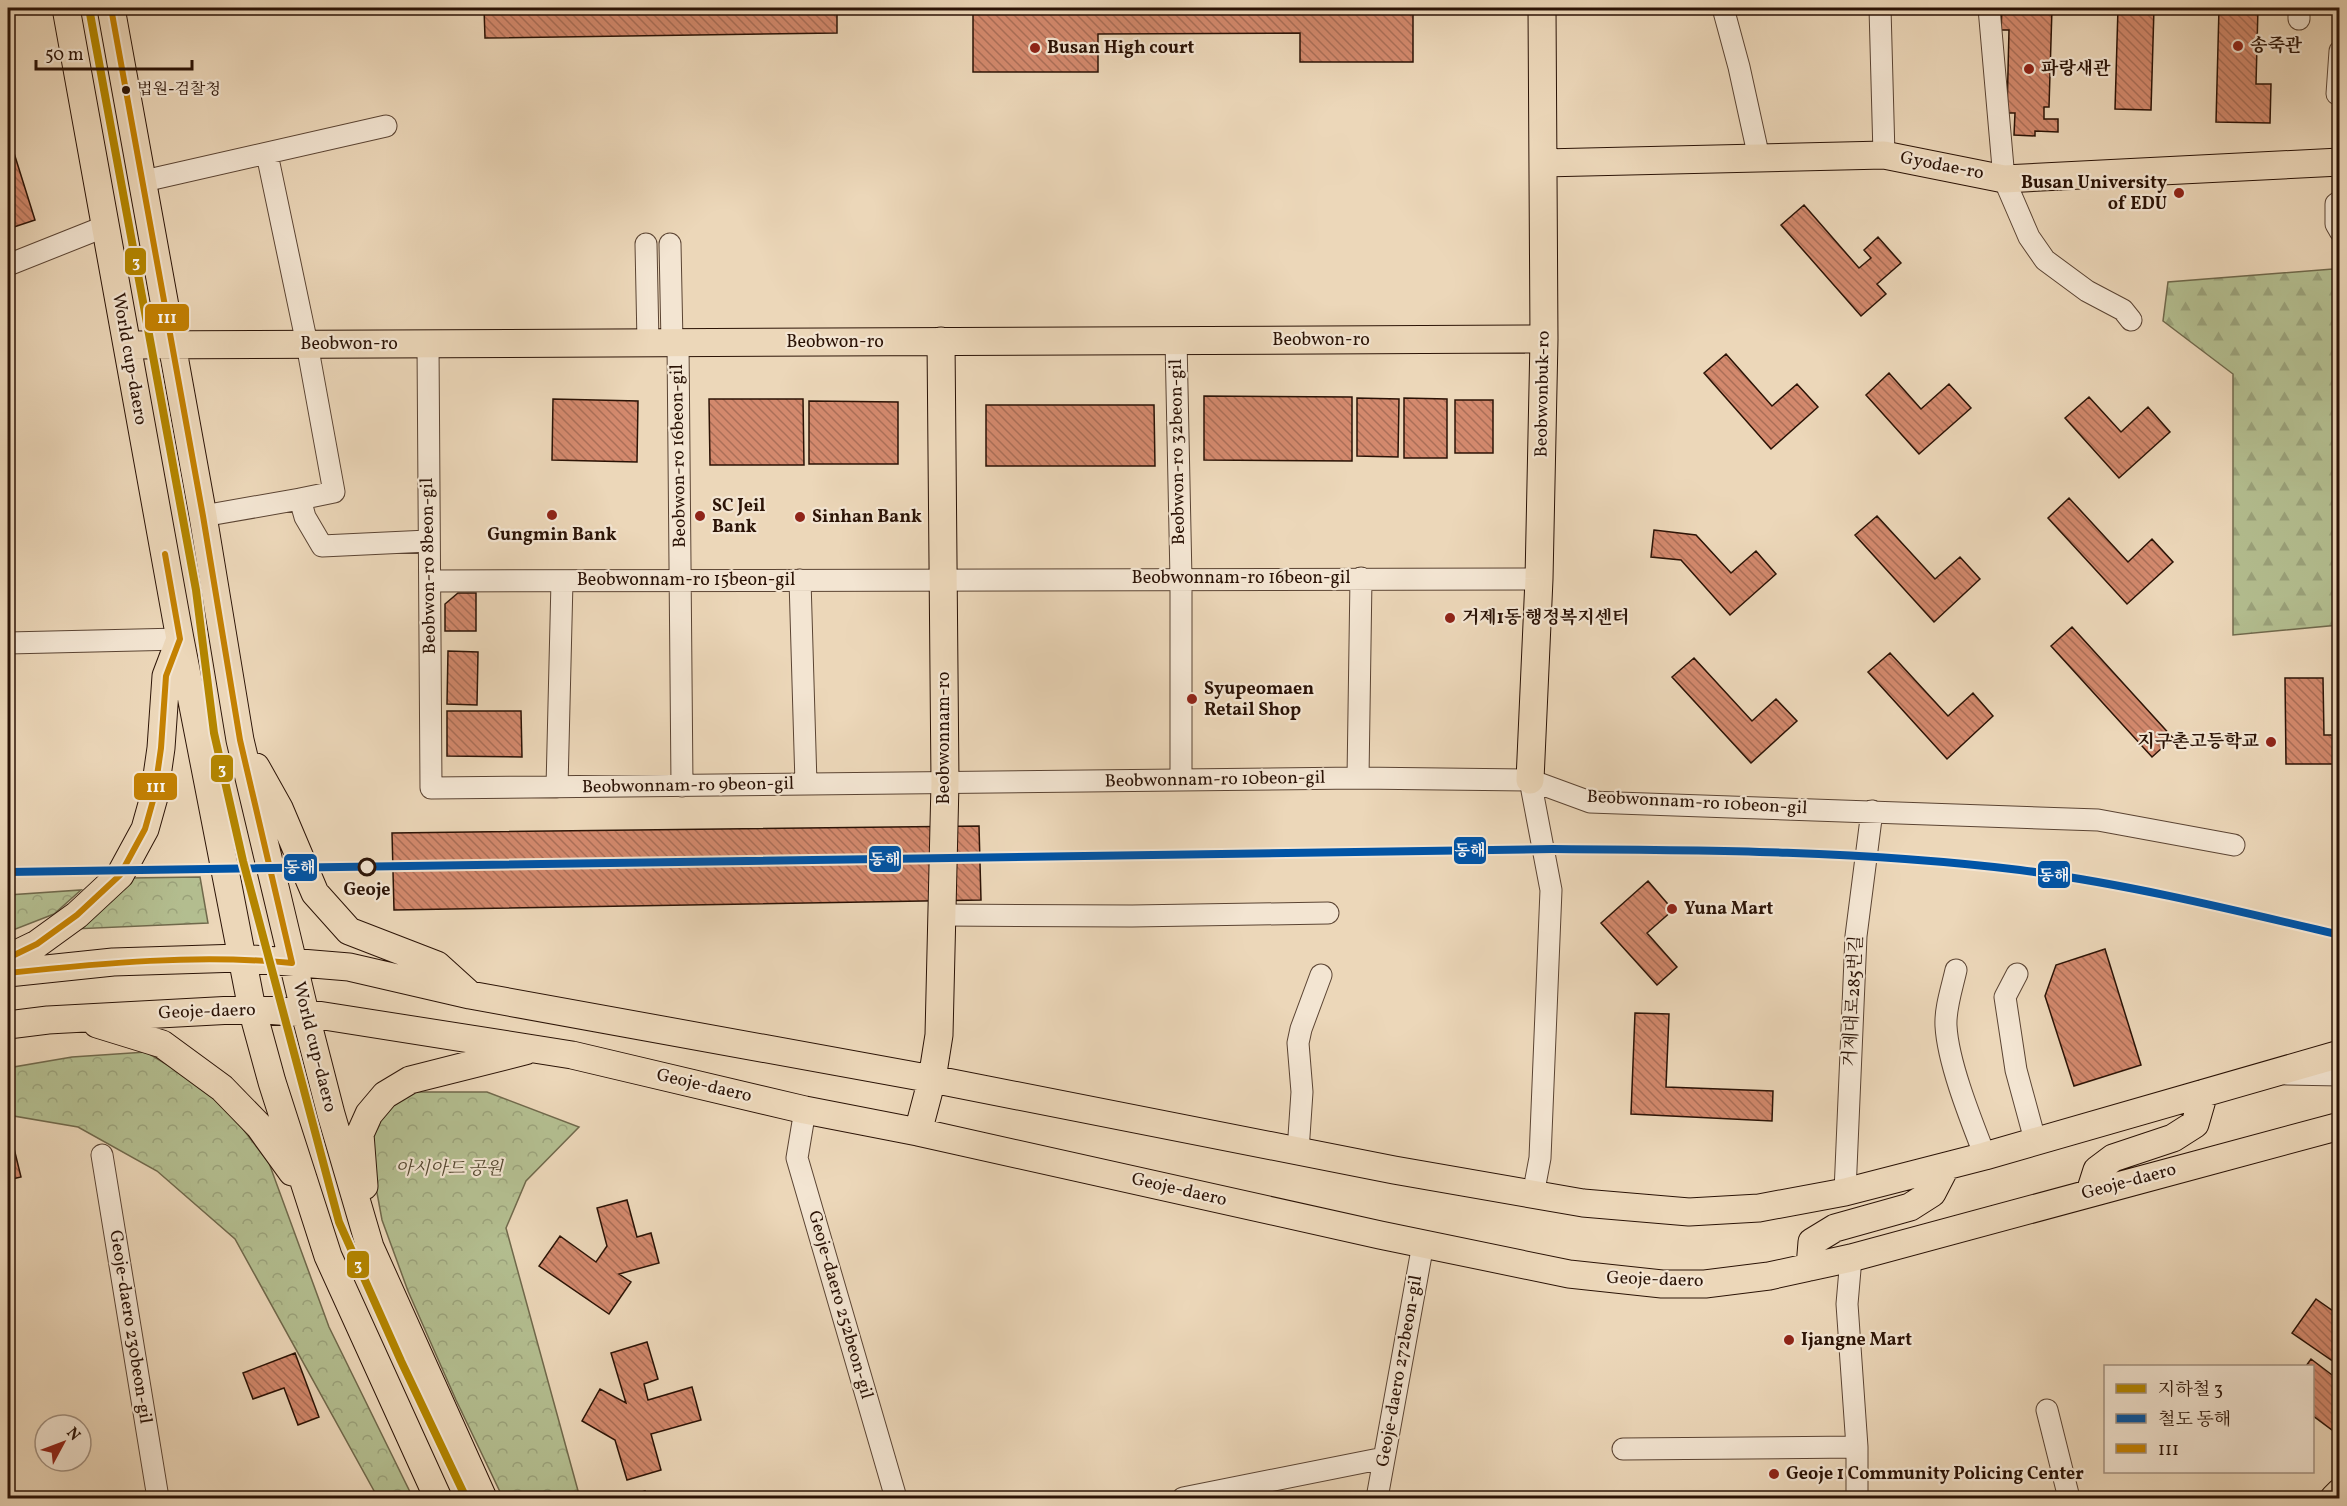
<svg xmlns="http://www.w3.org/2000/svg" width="2347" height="1506" font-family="Vollkorn,'Noto Serif KR',serif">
	<defs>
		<pattern id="forest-firs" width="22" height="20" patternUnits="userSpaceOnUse" patternTransform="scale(1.5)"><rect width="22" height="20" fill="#b4bf91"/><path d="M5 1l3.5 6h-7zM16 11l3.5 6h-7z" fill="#9ba37c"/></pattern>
		<pattern id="park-crowns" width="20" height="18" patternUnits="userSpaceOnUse" patternTransform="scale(1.5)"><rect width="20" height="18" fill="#b4bf91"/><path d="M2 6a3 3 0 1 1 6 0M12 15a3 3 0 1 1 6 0" fill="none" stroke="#9ba37c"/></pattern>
		<pattern id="building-back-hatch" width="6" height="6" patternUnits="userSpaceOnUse" patternTransform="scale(1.5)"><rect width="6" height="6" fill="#d3896d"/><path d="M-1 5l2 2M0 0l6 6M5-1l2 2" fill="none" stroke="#ab6f58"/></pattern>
	</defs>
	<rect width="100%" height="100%" fill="#ecd7b9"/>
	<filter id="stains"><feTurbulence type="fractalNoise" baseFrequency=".00333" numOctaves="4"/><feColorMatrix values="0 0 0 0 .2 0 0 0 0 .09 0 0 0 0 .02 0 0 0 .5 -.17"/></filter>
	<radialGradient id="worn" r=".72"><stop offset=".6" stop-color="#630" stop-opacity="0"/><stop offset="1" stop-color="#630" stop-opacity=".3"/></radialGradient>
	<path fill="url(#forest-firs)" stroke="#70694c" stroke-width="1.5" d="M2333 269 2340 273 2339 625 2233 635V374L2163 321 2168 282Z"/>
	<path fill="url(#park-crowns)" stroke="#70694c" stroke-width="1.5" d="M200 877 208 923 74 929 130 878Z
		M81 890 54 914 8 932V895Z
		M146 1052 216 1094 269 1163 329 1327 413 1498H378L235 1239 157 1171 78 1127 8 1115V1068L72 1057Z
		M407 1092H487L579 1127 526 1181 506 1228 580 1498H503L456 1400 408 1291 382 1220 368 1144 379 1116Z"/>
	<path fill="url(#building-back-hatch)" stroke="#2b1306" stroke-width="1.5" d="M484 8H837V33L485 38Z
		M973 8H1413V62H1300V33L1098 34V72H973Z
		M2002 8H2052L2049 107H2044V119H2058V132L2035 131V136L2014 135 2015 113H2007L2009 30H2001Z
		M2118 8H2154L2151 110 2115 109Z
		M2219 8H2258L2256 84H2271L2270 123 2216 122Z
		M14 153 35 220 8 229V154Z
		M1804 205 1859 268 1871 258 1864 250 1878 237 1901 263 1877 284 1886 294 1861 316 1781 225Z
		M1726 354 1772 406 1797 384 1818 407 1771 449 1704 373Z
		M1889 373 1921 409 1949 384 1971 408 1919 454 1866 395Z
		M1204 396 1352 397V461L1204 460Z
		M2089 397 2121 432 2148 407 2170 432 2119 478 2065 418Z
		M1357 398 1399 399 1398 457 1357 456Z
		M1404 398 1447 399V458H1404Z
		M553 399 638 401 637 462 552 460Z
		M709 399H803L804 465H710Z
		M1455 400H1493V453H1455Z
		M809 401 898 402V464H809Z
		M986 405H1154L1155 466H986Z
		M2069 498 2128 562 2152 539 2173 562 2127 604 2048 518Z
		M1877 516 1935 579 1960 557 1980 579 1934 622 1855 535Z
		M1654 530 1696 535 1731 573 1756 551 1776 574 1730 615 1681 560 1651 557Z
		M458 593H476V631H445V604Z
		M2072 627 2173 738 2152 757 2051 646Z
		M448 651 478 652 477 705 447 704Z
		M1890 653 1948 716 1973 693 1993 716 1947 759 1868 672Z
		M1694 658 1752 721 1776 699 1797 721 1751 763 1672 677Z
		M2285 678H2323L2324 735H2340V764H2286Z
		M447 711H521L522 757 447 756Z
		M979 826 981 900 394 910 392 833Z
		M1648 881 1673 910 1647 933 1677 967 1657 985 1601 923Z
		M2105 949 2141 1065 2074 1086 2045 996 2056 965Z
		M1635 1013 1669 1014 1666 1087 1773 1091 1772 1121 1631 1114Z
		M8 1124 21 1177 8 1180Z
		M627 1200 637 1237 651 1233 659 1263 619 1274 631 1282 609 1314 539 1266 560 1236 596 1262 607 1246 597 1208Z
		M2316 1299 2340 1316V1366L2292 1333Z
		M647 1342 658 1379 644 1384 648 1400 692 1387 701 1420 651 1434 661 1470 627 1480 615 1440 582 1421 600 1389 626 1403 611 1353Z
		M295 1353 319 1417 298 1425 284 1388 253 1399 243 1373Z
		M2311 1359 2340 1381V1436L2312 1415V1366H2306Z
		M645 1491 647 1498H622Z"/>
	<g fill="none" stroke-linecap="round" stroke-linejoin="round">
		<defs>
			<path id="minor" d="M1723 8 1739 67 1759 158
				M1880 8 1884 155
				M1989 8 2004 179 2029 237 2045 260 2087 291 2123 310 2131 320
				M2299 8V19
				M2340 51 2337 94H2340
				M267 154 307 344 334 492 300 499
				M144 181 386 126
				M2340 201 2336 204V224L2340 231
				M646 244 648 342
				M670 244 672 342
				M8 265 106 226
				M1176 340 1181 579V780
				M678 343 682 786
				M428 344 431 788 1358 778 1530 780 1590 802 2098 820 2234 845
				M203 516 300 499 305 517 322 546 428 541
				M800 580 806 784
				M430 581 1539 579
				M8 643 180 639
				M1358 778 1361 578
				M1530 780 1551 890 1540 1158 1533 1195
				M557 787 562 581
				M942 915 1132 916 1328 913
				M1956 970C1952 988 1945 1008 1946 1026 1948 1063 1971 1120 1985 1156
				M2017 974 2005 997 2016 1070 2035 1140
				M2286 1074 2340 1075
				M805 1110 797 1158 896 1498
				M1298 1151 1302 1092 1298 1043 1301 1029 1321 975
				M102 1155 158 1498
				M1845 1192 1856 936 1872 811
				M1851 1258 1847 1304 1857 1447V1498
				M2047 1410 2069 1498
				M1623 1449 1857 1447
				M1183 1498 1384 1458
				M1377 1498 1423 1244"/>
			<path id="major" d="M66 8 180 639 252 1009 272 1082 328 1256 438 1498
				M111 8 203 516 240 740 305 1013 331 1114 370 1247 483 1498
				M1543 163 1884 155 2004 179 2340 162
				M127 345 1544 339
				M256 767 279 808 315 893 349 931 437 965 469 994
				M1530 780 1539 579 1544 339 1542 8
				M8 958 37 944 77 915 120 875 145 829 154 797 161 748 166 676 180 639
				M8 973 113 962 240 958 349 967 470 995 932 1079 1394 1170 1583 1203 1689 1212 1759 1208 1845 1192 1985 1156 2340 1054
				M97 1024 162 1044 222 1088 259 1126 292 1172
				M8 1025 48 1020 252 1009 305 1013 572 1055 805 1110 918 1132 1380 1235 1569 1274 1662 1284H1705L1769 1276 1851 1258 2340 1126
				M918 1132 932 1079 939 1035 945 783 941 341
				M364 1186 360 1134 369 1114 385 1095 410 1080 525 1051
				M2090 1192 2097 1170 2113 1158 2173 1138 2195 1124 2204 1093
				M1810 1267 1812 1242 1835 1228 1910 1207 1932 1193 1946 1166
				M2334 1498 2340 1492"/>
		</defs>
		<use href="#minor" stroke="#5b4433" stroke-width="23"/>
		<use href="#major" stroke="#2b1306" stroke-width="29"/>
		<use href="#minor" stroke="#f3e5d2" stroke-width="21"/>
		<use href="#major" stroke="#ecd7b9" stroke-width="27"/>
		<defs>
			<path id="bus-1" d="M8 958 37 944 77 915 120 875 145 829 154 797 161 748 166 676 180 639 165 554
				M8 973C103 963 197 954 292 963L240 740 203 516 111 8"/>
		</defs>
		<use href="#bus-1" stroke="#f3e5d2" stroke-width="10"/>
		<use href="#bus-1" stroke="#c48102" stroke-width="6"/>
		<defs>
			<path id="rail-1" d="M8 872 1553 849C1709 850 1865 851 2020 870 2128 884 2234 910 2340 935"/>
		</defs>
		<use href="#rail-1" stroke="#f3e5d2" stroke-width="12"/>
		<use href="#rail-1" stroke="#0054a6" stroke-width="8"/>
		<defs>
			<path id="metro-1" d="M89 8 196 590 214 733 243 861 339 1222 401 1361 466 1498"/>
		</defs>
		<use href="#metro-1" stroke="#f3e5d2" stroke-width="12"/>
		<use href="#metro-1" stroke="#b48600" stroke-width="8"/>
	</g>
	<g fill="#8f2418" stroke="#f3e5d2" stroke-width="2">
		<circle cx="2238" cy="46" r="6"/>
		<circle cx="1035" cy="48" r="6"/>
		<circle cx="2029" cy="69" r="6"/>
		<circle cx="2179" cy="193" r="6"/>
		<circle cx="552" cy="515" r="6"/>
		<circle cx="700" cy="516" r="6"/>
		<circle cx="800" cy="517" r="6"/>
		<circle cx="1450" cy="618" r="6"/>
		<circle cx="1192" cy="699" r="6"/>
		<circle cx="2271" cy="742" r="6"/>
		<circle cx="1672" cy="909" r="6"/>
		<circle cx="1789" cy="1340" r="6"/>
		<circle cx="1774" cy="1474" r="6"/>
	</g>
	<circle fill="#2b1306" stroke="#f3e5d2" stroke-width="2" cx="126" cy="90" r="5"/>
	<circle fill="#f3e5d2" stroke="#2b1306" stroke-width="3" cx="367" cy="867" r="8"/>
	<g text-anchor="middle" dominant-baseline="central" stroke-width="4.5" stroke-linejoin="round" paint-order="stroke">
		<g font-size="16" fill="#2b1306" stroke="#f3e5d2" text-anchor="start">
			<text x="137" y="90">법원-검찰청</text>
		</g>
		<g font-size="18" font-weight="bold" fill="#2b1306" stroke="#f3e5d2" text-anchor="start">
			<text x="2250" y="46">송죽관</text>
			<text x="1047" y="48">Busan High court</text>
			<text x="2041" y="69">파랑새관</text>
			<text x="2167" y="183" text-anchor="end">Busan University<tspan x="2167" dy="21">of EDU</tspan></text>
			<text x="712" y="506">SC Jeil<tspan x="712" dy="21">Bank</tspan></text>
			<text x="812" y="517">Sinhan Bank</text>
			<text x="552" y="535" text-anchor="middle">Gungmin Bank</text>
			<text x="1462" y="618">거제1동 행정복지센터</text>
			<text x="1204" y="689">Syupeomaen<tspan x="1204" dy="21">Retail Shop</tspan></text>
			<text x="2259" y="742" text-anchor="end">지구촌고등학교</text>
			<text x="1684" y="909">Yuna Mart</text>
			<text x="1801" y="1340">Ijangne Mart</text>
			<text x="1786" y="1474">Geoje 1 Community Policing Center</text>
		</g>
		<g font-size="18" fill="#2b1306" stroke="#f3e5d2">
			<text transform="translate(1942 166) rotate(11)">Gyodae-ro</text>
			<text x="1321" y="340">Beobwon-ro</text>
			<text x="835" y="342">Beobwon-ro</text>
			<text x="349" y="344">Beobwon-ro</text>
			<text transform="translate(129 359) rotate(80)">World cup-daero</text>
			<text transform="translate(1543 394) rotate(-89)">Beobwonbuk-ro</text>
			<text transform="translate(1178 452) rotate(-91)">Beobwon-ro 32beon-gil</text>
			<text transform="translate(679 456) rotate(-91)">Beobwon-ro 16beon-gil</text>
			<text transform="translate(429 566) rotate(-91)">Beobwon-ro 8beon-gil</text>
			<text x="1241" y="578">Beobwonnam-ro 16beon-gil</text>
			<text x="686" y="580">Beobwonnam-ro 15beon-gil</text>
			<text transform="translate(944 738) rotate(-90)">Beobwonnam-ro</text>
			<text transform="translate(1215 780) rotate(-1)">Beobwonnam-ro 10beon-gil</text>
			<text transform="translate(688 786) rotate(-1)">Beobwonnam-ro 9beon-gil</text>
			<text transform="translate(1697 803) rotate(3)">Beobwonnam-ro 10beon-gil</text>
			<text transform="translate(1854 1001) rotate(-87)">거제대로285번길</text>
			<text transform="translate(207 1012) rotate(-2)">Geoje-daero</text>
			<text transform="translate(314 1047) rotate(76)">World cup-daero</text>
			<text transform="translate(704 1086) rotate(13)">Geoje-daero</text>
			<text transform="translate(2129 1182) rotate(-15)">Geoje-daero</text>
			<text transform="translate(1179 1190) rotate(13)">Geoje-daero</text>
			<text transform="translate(1655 1280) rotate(2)">Geoje-daero</text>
			<text transform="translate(840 1305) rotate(74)">Geoje-daero 252beon-gil</text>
			<text transform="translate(130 1327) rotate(81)">Geoje-daero 230beon-gil</text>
			<text transform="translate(1400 1371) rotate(-80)">Geoje-daero 272beon-gil</text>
		</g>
		<g font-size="18" font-weight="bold" fill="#2b1306" stroke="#f3e5d2">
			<text x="367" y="890">Geoje</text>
		</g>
		<g font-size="18" font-style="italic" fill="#544730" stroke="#f3e5d2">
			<text x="449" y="1169">아시아드 공원</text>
		</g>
	</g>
	<g stroke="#f3e5d2" stroke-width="2">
		<rect x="124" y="247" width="23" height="29" rx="6" fill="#b48600"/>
		<rect x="144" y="303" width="46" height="29" rx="6" fill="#c48102"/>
		<rect x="210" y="754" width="24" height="29" rx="6" fill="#b48600"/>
		<rect x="133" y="772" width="45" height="29" rx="6" fill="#c48102"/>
		<rect x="1453" y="836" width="34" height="29" rx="6" fill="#0054a6"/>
		<rect x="868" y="845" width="34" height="28" rx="6" fill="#0054a6"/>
		<rect x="283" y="853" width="35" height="29" rx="6" fill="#0054a6"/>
		<rect x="2037" y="860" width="34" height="29" rx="6" fill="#0054a6"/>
		<rect x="346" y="1250" width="24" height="29" rx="6" fill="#b48600"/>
	</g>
	<g font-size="16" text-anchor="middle" font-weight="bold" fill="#fff">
		<text x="136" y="267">3</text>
		<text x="167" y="323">111</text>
		<text x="222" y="774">3</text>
		<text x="156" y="792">111</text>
		<text x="1470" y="856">동해</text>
		<text x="885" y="865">동해</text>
		<text x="300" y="873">동해</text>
		<text x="2054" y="881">동해</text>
		<text x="358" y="1270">3</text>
	</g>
	<rect width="2347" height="1506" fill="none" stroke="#ecd7b9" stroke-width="30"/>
	<rect x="9" y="9" width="2329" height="1488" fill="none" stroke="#2b1306" stroke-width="3"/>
	<rect x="15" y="15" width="2317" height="1476" fill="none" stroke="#2b1306" stroke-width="1.5"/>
	<rect x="2104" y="1365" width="210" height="108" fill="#f3e5d2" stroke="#a39180" stroke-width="1.5"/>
	<rect x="2116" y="1384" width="30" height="9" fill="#b48600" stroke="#a39180" stroke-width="1.5"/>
	<text x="2158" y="1395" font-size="18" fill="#2b1306">지하철 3</text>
	<rect x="2116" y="1414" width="30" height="9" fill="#0054a6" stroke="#a39180" stroke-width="1.5"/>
	<text x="2158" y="1425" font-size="18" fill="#2b1306">철도 동해</text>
	<rect x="2116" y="1444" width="30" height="9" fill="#c48102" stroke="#a39180" stroke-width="1.5"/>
	<text x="2158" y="1455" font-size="18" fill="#2b1306">111</text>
	<g transform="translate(63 1443) rotate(49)"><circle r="28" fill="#f3e5d2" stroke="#a39180" stroke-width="1.5"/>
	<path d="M0-4.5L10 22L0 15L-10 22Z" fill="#8f2418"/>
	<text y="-9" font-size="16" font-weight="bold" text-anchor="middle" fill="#2b1306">N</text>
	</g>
	<path d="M36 60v9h156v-9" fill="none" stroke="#2b1306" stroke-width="3"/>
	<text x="45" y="60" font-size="18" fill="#2b1306" stroke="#f3e5d2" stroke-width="4.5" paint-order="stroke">50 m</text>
	<rect width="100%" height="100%" filter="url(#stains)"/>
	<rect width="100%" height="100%" fill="url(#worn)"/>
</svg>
